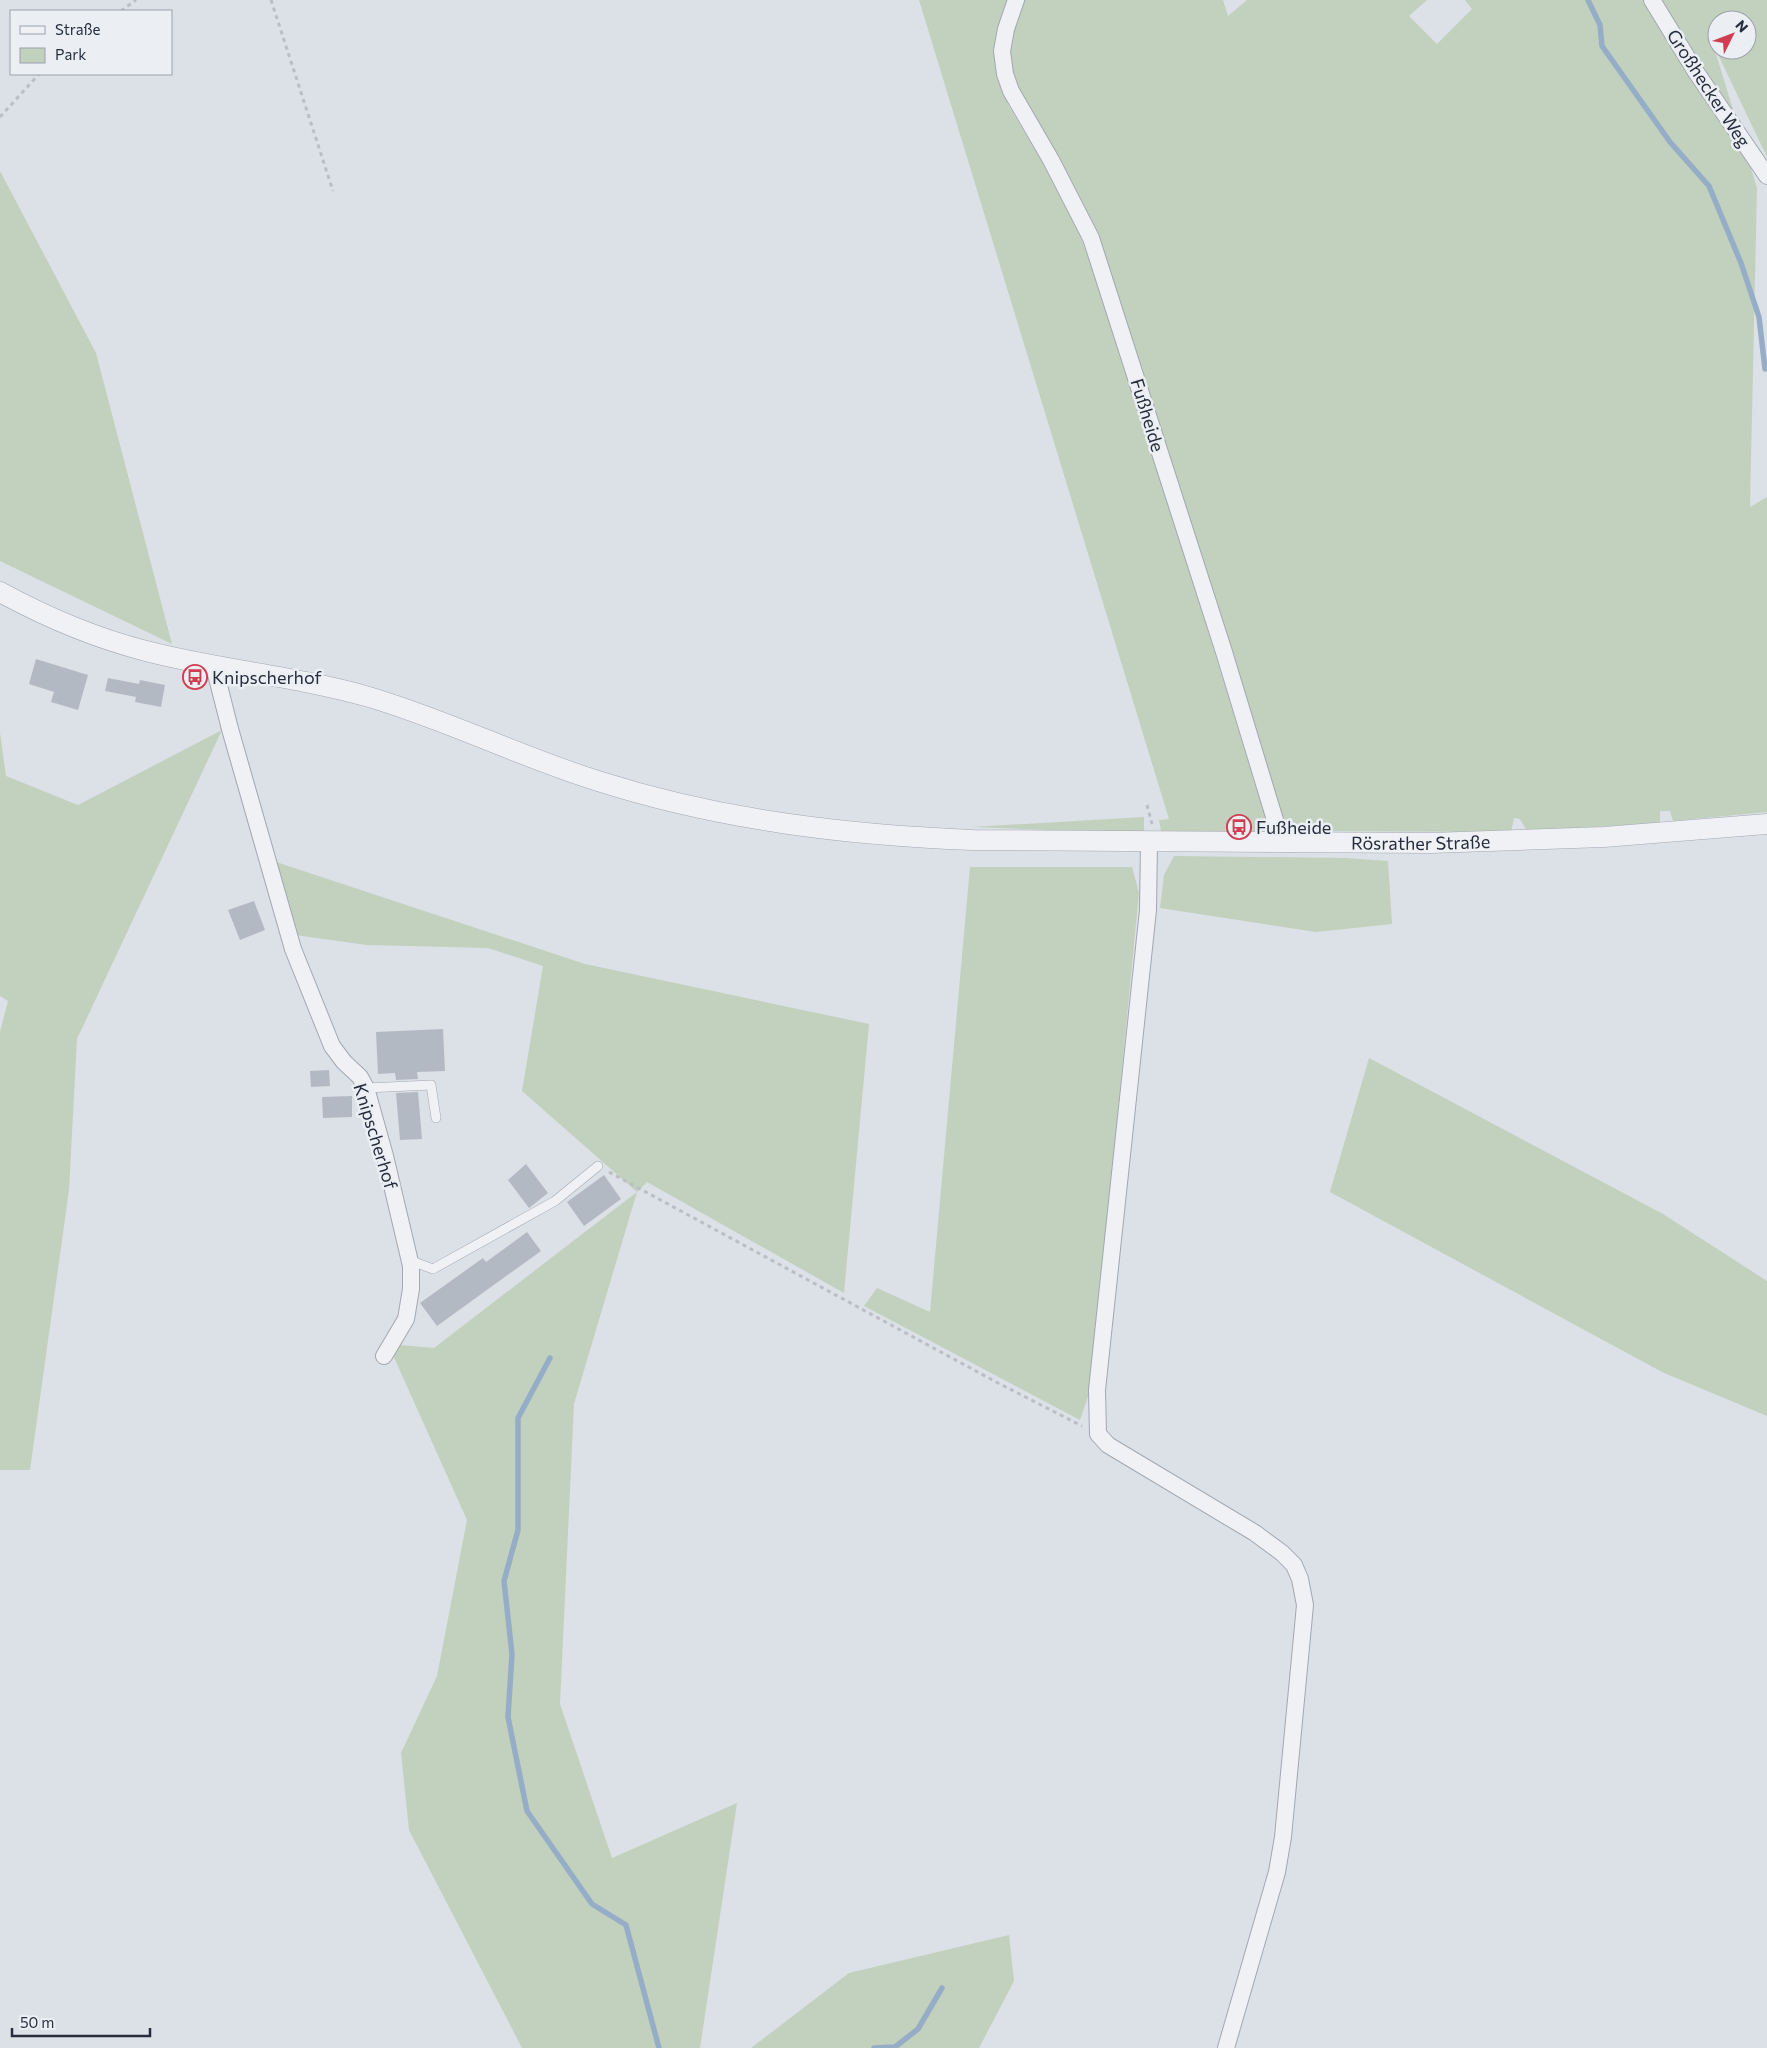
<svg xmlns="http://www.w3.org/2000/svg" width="1767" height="2048" font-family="Commissioner,sans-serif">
	<rect width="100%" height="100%" fill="#dce0e7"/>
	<path fill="#c2d1bd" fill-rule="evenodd" d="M919 0H1011L993 50 1008 105 1070 209 1117 334 1255 784 1274 833 1162 836 1159 820 1169 819Z
		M1023 0H1223L1228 16 1247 0H1427L1409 16 1437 44 1472 9 1465 0H1767V157L1713 44 1757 188 1750 507 1767 497V812L1673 821 1670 811H1660V823L1527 831 1520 819 1514 818 1511 832 1292 831 1280 817 1095 235 1009 74 1011 26ZM1717 20H1747V50H1717Z
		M0 171 96 353 172 644 0 561Z
		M222 730 77 1039 69 1190 30 1470H0V1032L8 1001 0 996V733L6 776 78 805Z
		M1144 817V834L972 827Z
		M1174 856 1346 858 1388 861 1392 924 1316 932 1160 908 1164 875Z
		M273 861 585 964 869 1024 844 1293 647 1182 637 1192 574 1404 560 1704 612 1858 737 1803 700 2048H522L409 1830 401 1753 437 1676 467 1520 388 1344 434 1348 637 1192 522 1091 543 966 488 948 367 945 295 935Z
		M970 867H1132L1139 893 1091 1388 1080 1420 864 1306 877 1288 930 1312Z
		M1369 1058 1663 1214 1767 1281V1416L1662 1372 1330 1192Z
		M1009 1935 1014 1981 979 2048H751L849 1973Z"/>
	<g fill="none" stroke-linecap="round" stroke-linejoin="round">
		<path stroke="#96adc8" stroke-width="5.5" d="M1588 0 1600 25 1602 46 1670 142 1709 186 1741 263 1759 317 1765 369
			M550 1358 518 1418V1530L504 1581 512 1654 508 1717 527 1811 592 1904 626 1925 659 2048
			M874 2048 895 2047 918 2029 942 1988"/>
	</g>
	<path fill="#b3b9c3" d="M36 659 88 675 78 710 51 702 54 692 29 684Z
		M108 678 139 684 140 680 165 685 161 707 135 702 136 697 105 691Z
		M254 901 265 930 240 940 228 910Z
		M443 1029 445 1071 417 1072 418 1079 396 1080 395 1073 378 1074 376 1032Z
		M329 1070 330 1086 311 1087 310 1071Z
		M418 1092 422 1139 400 1140 396 1093Z
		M352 1096V1117L323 1118 322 1097Z
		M526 1164 548 1193 529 1208 508 1180Z
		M604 1175 621 1199 584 1226 567 1202Z
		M527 1232 541 1251 437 1326 420 1303 483 1258 486 1262Z"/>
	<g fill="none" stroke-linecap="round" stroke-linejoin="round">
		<defs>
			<path id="service" d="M366 1088 431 1085 436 1118
				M409 1260 433 1269 555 1201 598 1166"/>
			<path id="minor" d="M1016 0 1006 29 1002 51 1005 74 1011 91 1051 160 1091 238 1224 652 1282 843
				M1652 0 1696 72 1767 176
				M214 666 230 729 293 949 332 1046 344 1062 360 1077 366 1088 385 1156 411 1266V1289L406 1319 384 1356
				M1149 842 1148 910 1097 1390 1098 1434 1108 1445 1255 1533 1282 1553 1294 1565 1300 1579 1305 1605 1283 1837 1277 1872 1226 2048"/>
			<g id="tertiary">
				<path id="s1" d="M0 592C46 617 95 638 146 651 219 670 296 676 369 697 447 720 521 757 598 781 720 820 846 835 973 840L1431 843 1604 837 1767 824"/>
			</g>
		</defs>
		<use href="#service" stroke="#a2a7b1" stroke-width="10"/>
		<use href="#minor" stroke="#a2a7b1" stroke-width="18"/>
		<use href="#tertiary" stroke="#a2a7b1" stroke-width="21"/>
		<path stroke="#bbbec5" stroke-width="3" stroke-dasharray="4 4" stroke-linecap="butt" d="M271 0 333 191
			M121 11 136 0
			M0 117 39 74
			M1147 805 1152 824
			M609 1172 998 1383 1082 1426"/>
		<use href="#service" stroke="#eff1f5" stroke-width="9"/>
		<use href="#minor" stroke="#eff1f5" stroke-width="16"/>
		<use href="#tertiary" stroke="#eff1f5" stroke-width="20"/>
	</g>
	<defs>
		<symbol id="bus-ring" viewBox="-11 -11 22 22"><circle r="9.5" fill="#ebeff4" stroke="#d03d50" stroke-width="1.5"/><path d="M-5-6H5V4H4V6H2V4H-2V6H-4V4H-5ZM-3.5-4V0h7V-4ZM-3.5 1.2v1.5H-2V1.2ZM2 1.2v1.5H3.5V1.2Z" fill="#d03d50"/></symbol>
	</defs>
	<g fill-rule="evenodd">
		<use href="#bus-ring" x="181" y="663" width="28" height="28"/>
		<use href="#bus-ring" x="1225" y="813" width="28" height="28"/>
	</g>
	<g text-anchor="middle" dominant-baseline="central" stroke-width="5" stroke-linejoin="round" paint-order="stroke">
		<g font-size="18" fill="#262e3d" stroke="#ebeff4">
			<text transform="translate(1709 88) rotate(57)">Großhecker Weg</text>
			<text transform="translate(1148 415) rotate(73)">Fußheide</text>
			<text stroke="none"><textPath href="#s1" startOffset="1458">Rösrather Straße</textPath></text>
			<text transform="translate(376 1136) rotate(73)">Knipscherhof</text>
		</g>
		<g font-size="18" fill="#262e3d" stroke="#ebeff4" text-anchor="start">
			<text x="212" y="677">Knipscherhof</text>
			<text x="1256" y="827">Fußheide</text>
		</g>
	</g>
	<rect x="10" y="10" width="162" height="65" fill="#ebeff4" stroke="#9ca2ab"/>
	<rect x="20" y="26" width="25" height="8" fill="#eff1f5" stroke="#9ca2ab"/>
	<text x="55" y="35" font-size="15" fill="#262e3d">Straße</text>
	<rect x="20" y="48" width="25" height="15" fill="#c2d1bd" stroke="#9ca2ab"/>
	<text x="55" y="60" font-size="15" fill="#262e3d">Park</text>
	<g transform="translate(1732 35) rotate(48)"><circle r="24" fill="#ebeff4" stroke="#9ca2ab"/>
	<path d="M0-4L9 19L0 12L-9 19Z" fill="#d03d50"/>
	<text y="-8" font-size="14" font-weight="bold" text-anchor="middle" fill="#262e3d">N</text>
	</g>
	<path d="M12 2028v8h138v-8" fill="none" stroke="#262e3d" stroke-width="2.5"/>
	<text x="20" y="2028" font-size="15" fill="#262e3d" stroke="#ebeff4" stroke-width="4" paint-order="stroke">50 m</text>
</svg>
